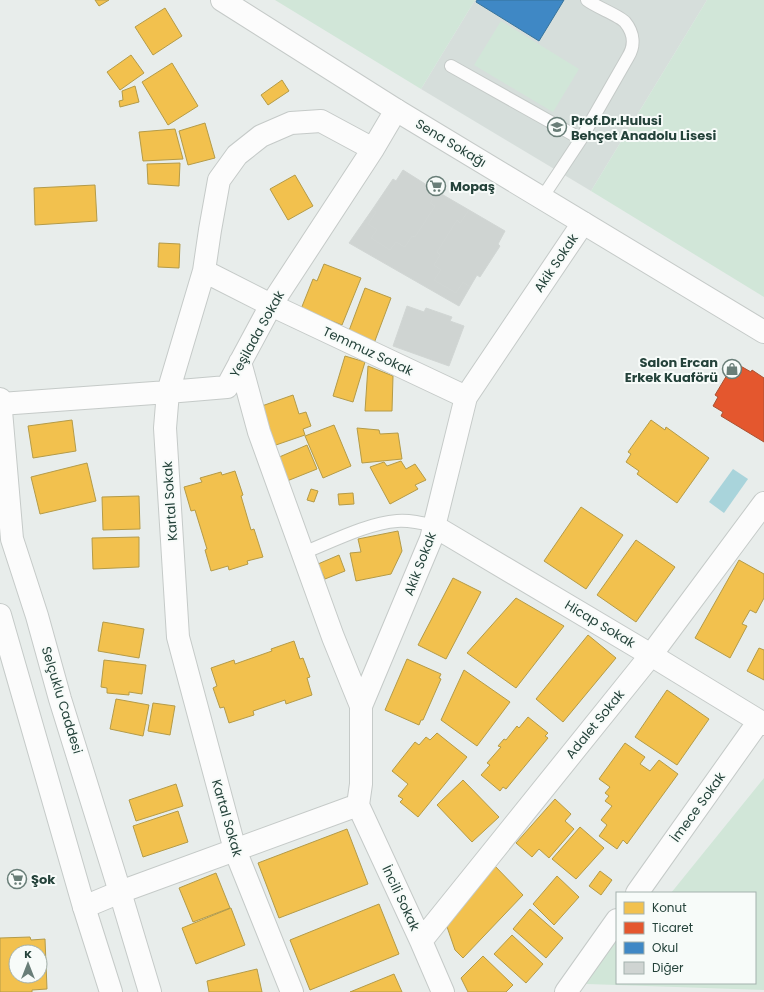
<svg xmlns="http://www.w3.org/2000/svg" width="764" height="992" font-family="Poppins,sans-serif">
	<rect width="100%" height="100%" fill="#e8edeb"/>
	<path fill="#d6dedb" d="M475 0H707L591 191 421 89Z"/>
	<path fill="#d1e6d8" d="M275 0H475L421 89Z
		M707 0H764V297L591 191Z
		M501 21 579 69 553 112 474 65Z
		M764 778V990L587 984 582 983 594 962 617 941V983H755V893H671Z"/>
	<path fill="#a9d4db" d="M733 469 748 479 724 513 709 502Z"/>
	<path fill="#f2c14e" stroke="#b49b48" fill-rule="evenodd" d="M95 0H109L99 6Z
		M165 8 182 36 153 55 135 27Z
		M131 55 144 73 120 90 107 72Z
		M172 63 198 106 168 125 142 82Z
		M282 80 289 91 268 105 261 95Z
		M135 86 139 102 120 107 119 101 123 100 122 91Z
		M205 123 215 158 188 165 179 131Z
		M175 129 183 159 143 161 139 132Z
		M180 163 179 186 148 184 147 164Z
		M295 175 313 206 288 220 270 189Z
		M95 185 97 221 35 225 34 188Z
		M159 243 180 244 179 268 158 267Z
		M324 264 361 278 342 325 301 309 313 279 317 281Z
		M365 288 391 298 373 346 347 336Z
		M345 356 365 362 353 402 333 396Z
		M368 366 393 376 392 411H365Z
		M293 395 299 414 306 412 311 426 303 429 305 435 273 446 259 407Z
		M72 420 76 451 33 458 28 426Z
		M651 420 665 430 666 427 709 458 677 503 637 474 639 471 626 462 631 454 628 452Z
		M334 425 351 466 323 478 305 436Z
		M357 428 379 430 380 434 398 433 402 459 362 463Z
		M307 445 317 469 287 481 277 458Z
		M401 461 406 469 415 464 426 480 415 485 418 489 390 504 370 467 384 462 387 466Z
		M87 463 96 501 40 514 31 477Z
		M235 471 243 495 241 496 251 530 254 529 263 557 247 561 248 564 229 570 228 566 211 571 205 550 207 549 195 510 191 511 184 487 202 482 200 478 221 472 222 475Z
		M311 489 318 491 314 502 307 500Z
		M353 493 354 504 339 505 338 494Z
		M139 496 140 529 103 530 102 497Z
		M581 507 623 535 586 589 544 561Z
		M398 531 402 551 391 574 356 581 350 553 361 552 358 539Z
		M139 537V567L93 569 92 538Z
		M636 540 675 567 636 622 597 595Z
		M339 555 345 571 325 579 318 564Z
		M739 560 764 574V598L756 613 750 610 742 624 747 626 730 658 695 638Z
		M453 578 481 592 446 659 418 645Z
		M516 598 564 626 516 688 467 653Z
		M103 622 144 629 139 658 98 651Z
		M588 635 616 658 563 722 536 699Z
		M294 641 300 659 303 658 310 677 307 678 312 695 286 704 285 700 253 711 254 715 229 723 224 707 220 708 213 688 217 686 211 668 234 660 235 664 272 651 271 649Z
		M759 648 764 650V680L747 671Z
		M407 659 441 674 439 678 441 679 423 720H421L419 725 385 710Z
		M104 660 146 665 142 694 129 692V695L107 693V688L101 687Z
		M464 670 510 702 477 746 441 720Z
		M667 690 709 719 677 765 635 737Z
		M116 699 149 705 143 736 110 729Z
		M153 703 175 706 170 735 148 731Z
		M528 717 548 733 545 736 548 738 506 789 503 787 500 791 481 775 490 765 487 763 501 747 498 746 504 739 506 740 517 726 519 728Z
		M437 733 467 757 418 817 400 802 403 799 398 796 408 784 392 771 415 742 419 745 426 737 430 740Z
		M625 743 645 757 640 764 650 771 659 760 678 774 627 844 623 840 617 849 599 836 607 825 601 820 612 806 605 801 609 796 605 793 610 787 599 779Z
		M463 780 499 817 472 842 437 805Z
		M176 784 183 806 136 821 129 800Z
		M555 799 571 814 565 821 574 829 549 858 539 849 532 857 516 843Z
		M178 811 188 842 143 857 133 826Z
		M580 827 604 848 576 879 552 859Z
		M347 829 368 884 279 918 258 863Z
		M493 864 523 895 463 958 455 950 445 921Z
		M600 871 612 880 601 895 589 886Z
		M216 873 230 908 193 922 179 888Z
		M557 876 579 897 554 925 533 904Z
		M379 904 399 954 310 990 290 940Z
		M231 908 245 945 196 964 182 928Z
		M530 909 563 938 546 958 513 929Z
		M512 935 543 964 526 983 494 954Z
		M30 937 31 940 45 939 47 989 32 990V992H0V938ZM16 952H40V976H16Z
		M483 956 513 985 506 992H468L461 978Z
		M257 969 262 992H209L207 981Z
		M394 974 402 992H350Z"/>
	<path fill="#e4572e" stroke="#aa5132" d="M737 364 751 372 752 370 764 378V442L721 416 723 412 713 406 718 397 715 395 727 375 729 376Z"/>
	<path fill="#3f88c5" stroke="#37739b" d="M477 0H564L539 41 476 2Z"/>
	<path fill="#cfd4d2" stroke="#d1d6d4" d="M403 170 438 192 430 203 435 206 415 237 412 236 405 247 396 242 390 250 371 238 377 230 368 224 376 212 372 210 393 179 396 181Z
		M438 192 469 210 460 223 457 220 437 252 440 255 434 265 441 270 434 280 456 293 463 282 470 287 459 306 349 243 372 210 376 212 368 224 377 230 371 238 390 250 396 242 405 247 412 236 415 237 435 206 430 203Z
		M469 210 505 231 498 244 500 246 480 277 477 275 470 287 463 282 456 293 434 280 441 270 434 265 440 255 437 252 457 220 460 223Z
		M407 306 424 312 426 308 452 317 450 321 464 326 449 366 393 346Z"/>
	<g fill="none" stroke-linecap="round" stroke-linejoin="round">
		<defs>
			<path id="service" d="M451 66 581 139
				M542 198 581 139 628 57C635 46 634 33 625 22 620 16 596 7 587 0
				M303 553C331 542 368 523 397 521 410 520 422 523 434 526"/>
			<path id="minor" d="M204 271 271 305 466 397
				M240 362 259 432 333 637 361 706
				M0 404 168 392 227 387 271 305 373 149 396 110
				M434 526 651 655 764 724
				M358 805 421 941 443 992
				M637 893 759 721
				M84 907 120 892 358 805 361 784V706L431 539 466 397 583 223
				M421 941 651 655 764 503
				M292 992 235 850 178 637 165 428 168 392 204 271 210 230 219 180 237 155 261 136 291 123 321 121 373 149
				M566 992 617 920"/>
			<path id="tertiary" d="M222 0 396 110 764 332
				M0 399 12 539 37 616 60 699 120 892 150 992
				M0 615 84 907 111 992"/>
		</defs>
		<use href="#service" stroke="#c5cac8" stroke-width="14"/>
		<use href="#minor" stroke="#c5cac8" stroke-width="24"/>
		<use href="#tertiary" stroke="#c5cac8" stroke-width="24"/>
		<use href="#service" stroke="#fcfcfc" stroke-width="12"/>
		<use href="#minor" stroke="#fcfcfc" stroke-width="22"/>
		<use href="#tertiary" stroke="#fcfcfc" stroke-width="22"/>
	</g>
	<defs>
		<symbol id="school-ring" viewBox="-11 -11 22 22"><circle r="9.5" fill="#f7fbf9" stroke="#697e78" stroke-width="1.5"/><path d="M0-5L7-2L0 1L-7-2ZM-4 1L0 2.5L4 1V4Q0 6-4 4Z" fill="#697e78"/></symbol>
		<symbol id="supermarket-ring" viewBox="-11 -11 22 22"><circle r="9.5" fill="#f7fbf9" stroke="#697e78" stroke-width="1.5"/><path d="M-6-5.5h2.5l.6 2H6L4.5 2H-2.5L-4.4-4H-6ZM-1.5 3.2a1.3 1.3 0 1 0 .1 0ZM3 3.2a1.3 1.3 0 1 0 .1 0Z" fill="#697e78"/></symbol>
		<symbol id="shop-ring" viewBox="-11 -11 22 22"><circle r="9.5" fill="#f7fbf9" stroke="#697e78" stroke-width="1.5"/><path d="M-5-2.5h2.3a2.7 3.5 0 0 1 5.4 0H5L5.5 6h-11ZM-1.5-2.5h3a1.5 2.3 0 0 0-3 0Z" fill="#697e78"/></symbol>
	</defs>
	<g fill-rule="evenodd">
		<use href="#school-ring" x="546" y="116" width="22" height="22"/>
		<use href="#supermarket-ring" x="425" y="175" width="22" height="22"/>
		<use href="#shop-ring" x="721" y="358" width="22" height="22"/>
		<use href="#supermarket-ring" x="6" y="868" width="22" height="22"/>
	</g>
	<g text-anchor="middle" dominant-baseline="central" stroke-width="4" stroke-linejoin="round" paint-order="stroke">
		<g font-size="13" font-weight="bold" fill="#24423a" stroke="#f7fbf9" text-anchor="start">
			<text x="571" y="120">Prof.Dr.Hulusi<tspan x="571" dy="15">Behçet Anadolu Lisesi</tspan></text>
			<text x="450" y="186">Mopaş</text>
			<text x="718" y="362" text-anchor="end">Salon Ercan<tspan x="718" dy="15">Erkek Kuaförü</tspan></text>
			<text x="31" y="879">Şok</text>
		</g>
		<g font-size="13" fill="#24423a" stroke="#f7fbf9">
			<text transform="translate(451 143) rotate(31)">Sena Sokağı</text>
			<text transform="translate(556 263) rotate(-56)">Akik Sokak</text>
			<text transform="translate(257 334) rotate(-61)">Yeşilada Sokak</text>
			<text transform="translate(368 351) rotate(25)">Temmuz Sokak</text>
			<text transform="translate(170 501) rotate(-94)">Kartal Sokak</text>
			<text transform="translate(420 564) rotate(-69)">Akik Sokak</text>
			<text transform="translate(600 624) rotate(31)">Hicap Sokak</text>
			<text transform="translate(62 700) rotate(73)">Selçuklu Caddesi</text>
			<text transform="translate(595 724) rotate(-51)">Adalet Sokak</text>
			<text transform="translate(698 807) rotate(-54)">İmece Sokak</text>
			<text transform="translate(227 818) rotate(74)">Kartal Sokak</text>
			<text transform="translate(401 898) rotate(65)">İncili Sokak</text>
		</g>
	</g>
	<rect x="616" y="892" width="140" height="92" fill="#f7fbf9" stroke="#a3b1ad"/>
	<rect x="624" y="902" width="20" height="12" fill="#f2c14e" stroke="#a3b1ad"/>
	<text x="652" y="912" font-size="12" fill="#24423a">Konut</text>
	<rect x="624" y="922" width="20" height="12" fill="#e4572e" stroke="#a3b1ad"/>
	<text x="652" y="932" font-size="12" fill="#24423a">Ticaret</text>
	<rect x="624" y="942" width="20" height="12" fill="#3f88c5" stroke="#a3b1ad"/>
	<text x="652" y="952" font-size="12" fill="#24423a">Okul</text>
	<rect x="624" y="962" width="20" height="12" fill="#cfd4d2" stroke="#a3b1ad"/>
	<text x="652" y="972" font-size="12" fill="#24423a">Diğer</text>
	<g transform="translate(28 964)"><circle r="19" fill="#f7fbf9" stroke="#a3b1ad"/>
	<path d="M0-3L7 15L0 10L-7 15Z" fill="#697e78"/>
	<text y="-6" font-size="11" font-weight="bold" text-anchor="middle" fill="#24423a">K</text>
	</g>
</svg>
